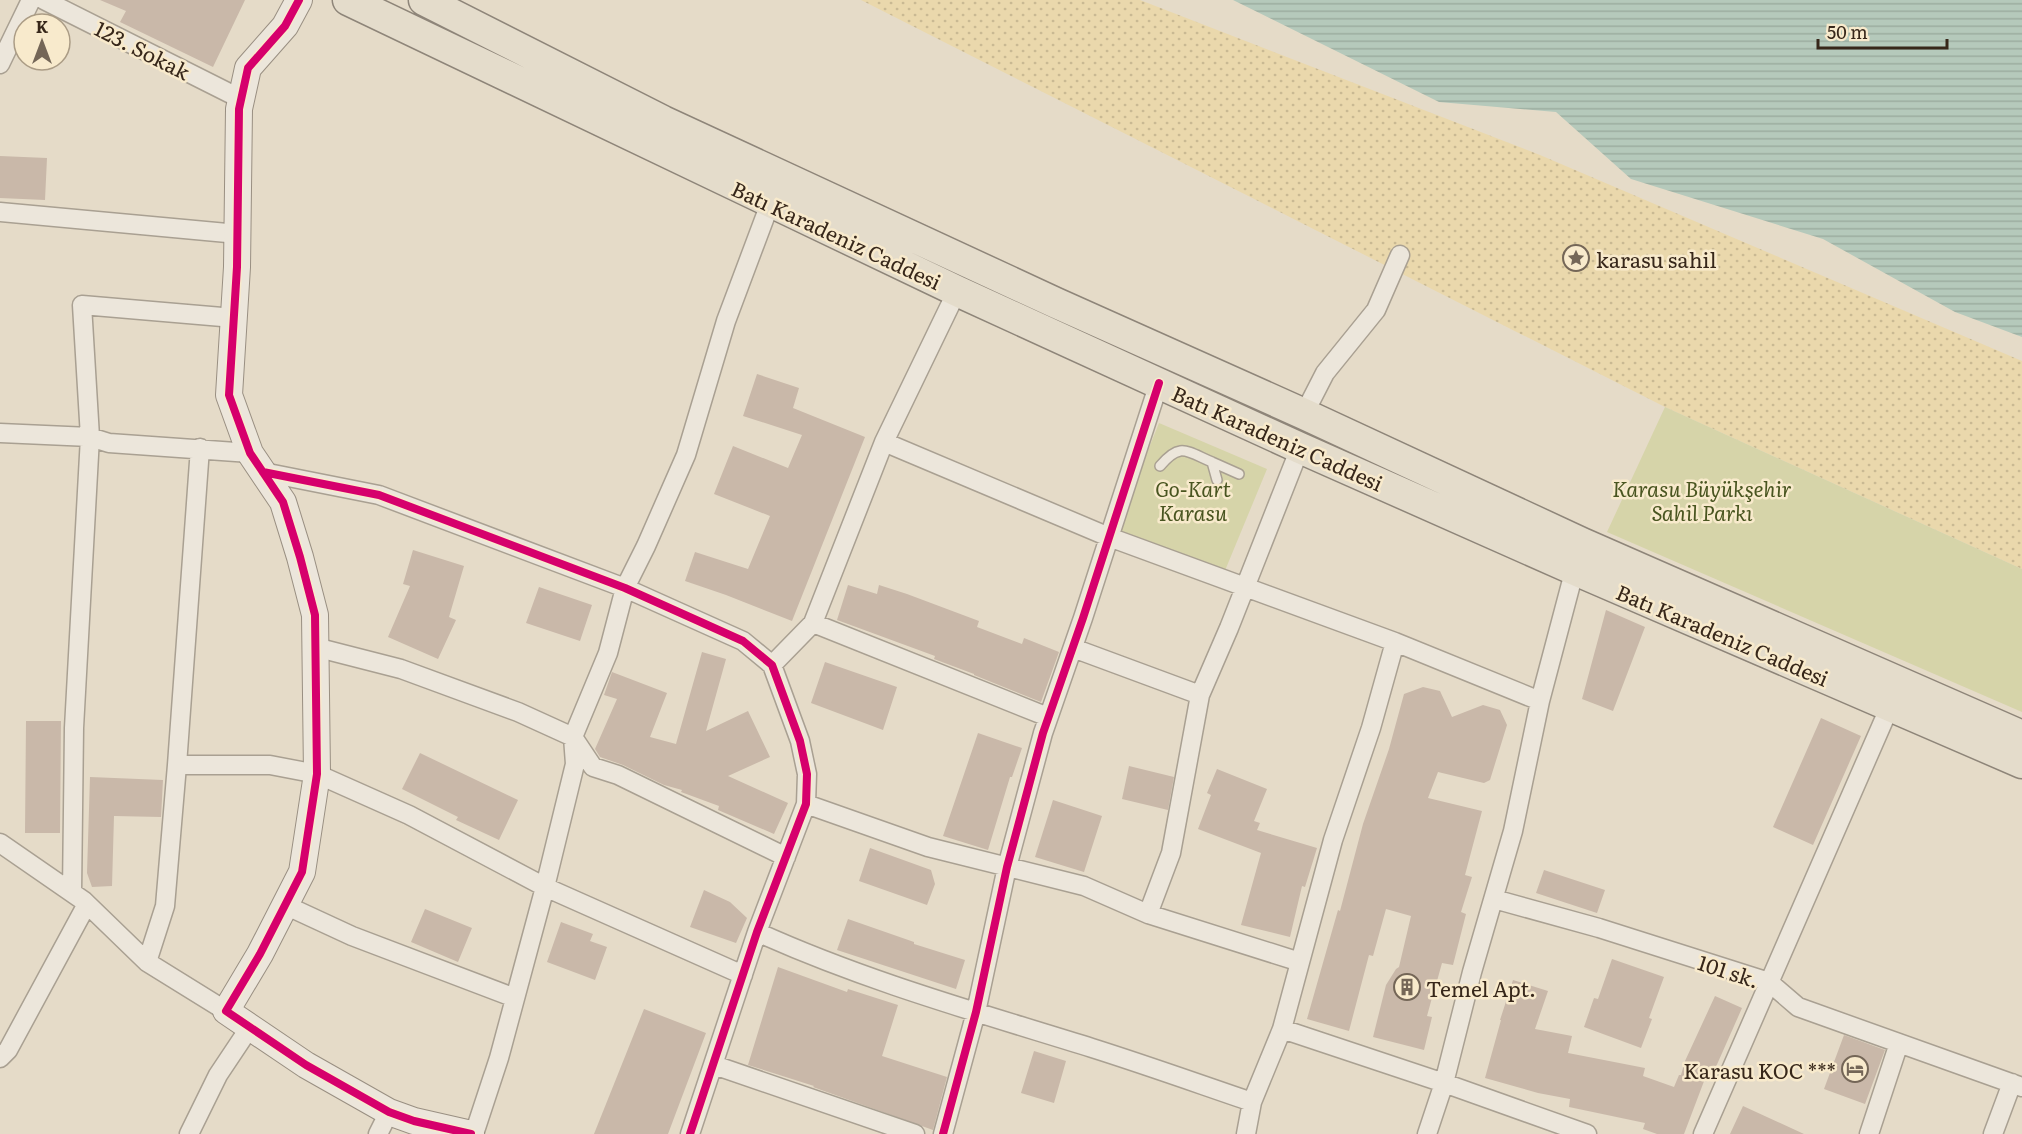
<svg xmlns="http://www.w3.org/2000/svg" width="2022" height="1134" font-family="Literata,serif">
	<defs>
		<pattern id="sand-dots" width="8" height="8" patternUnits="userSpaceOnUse" patternTransform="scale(1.5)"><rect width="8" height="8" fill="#ead8ac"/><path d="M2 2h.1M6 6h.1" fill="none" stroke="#c9b993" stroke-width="1.8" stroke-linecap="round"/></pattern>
		<pattern id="water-rules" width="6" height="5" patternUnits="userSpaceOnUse" patternTransform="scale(1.5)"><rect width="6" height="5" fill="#b5c9bb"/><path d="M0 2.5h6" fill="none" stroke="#9cada0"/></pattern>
	</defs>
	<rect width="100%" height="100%" fill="#e5dbc8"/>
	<path fill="url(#sand-dots)" d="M861 0H1140L1540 155 2022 361V569L1665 407Z"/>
	<path fill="#d6d4a9" d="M1665 407 2022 569V712L1607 532Z
		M1159 423 1267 469 1224 573 1116 530Z"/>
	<path fill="url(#water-rules)" d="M1233 0H2022V337L1955 312 1823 239 1631 179 1556 112 1439 102Z"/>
	<path fill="#c9b8a9" d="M100 0H245L213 67 120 22 126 11Z
		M0 156 47 158 45 200 0 198Z
		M757 374 799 388 793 408 865 437 792 621 726 595 685 581 695 552 748 569 770 516 714 494 733 446 788 468 802 435 743 416Z
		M413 550 464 566 449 617 456 620 438 659 388 637 410 586 403 584Z
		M848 585 877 594 879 585 907 594 979 621 977 627 1022 644 1024 638 1059 652 1041 702 974 675V674L934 659 935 656 837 620Z
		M539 587 592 605 580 641 526 623Z
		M1606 610 1645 627 1613 711 1582 699Z
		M702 652 726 659 706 731 748 711 770 757 728 776 788 803 774 834 718 810 719 806 681 792 682 790 664 785 623 765 600 757 595 749 617 699 604 695 612 672 667 693 650 737 676 744Z
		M825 662 897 687 883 730 811 703Z
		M1423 687 1440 691 1452 717 1483 705 1500 710 1507 725 1490 780 1484 783 1438 772 1428 798 1482 811 1465 875 1472 877 1461 912 1466 914 1453 965 1442 963 1437 981 1431 987 1433 994 1427 1016 1432 1017 1424 1050 1373 1037 1386 985 1396 969 1399 967 1411 916 1386 909 1373 956 1369 955 1349 1031 1307 1019 1338 910 1340 911 1363 824 1389 749 1404 694Z
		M1821 718 1861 736 1813 845 1773 827Z
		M26 721H61L60 833H25Z
		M978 733 1022 748 1012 777H1010L988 850 943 836Z
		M420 753 518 800 499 840 456 820 458 817 402 789Z
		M1129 766 1174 777 1168 810 1122 799Z
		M1217 769 1267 789 1254 821 1260 823 1257 830 1317 848 1305 887 1302 886 1290 937 1241 925 1261 853 1198 829 1211 795 1207 793Z
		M90 777 163 780 161 817 114 816 112 886 92 887 87 873Z
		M1053 800 1102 816 1084 872 1035 857Z
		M870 848 931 870 935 884 927 905 859 881Z
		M1544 870 1605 890 1597 913 1536 893Z
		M704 890 730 902 747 918 736 943 690 927Z
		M425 909 472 928 458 962 411 942Z
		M848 919 914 942V944L965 960 956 989 837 950Z
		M561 922 593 934 590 941 607 947 595 980 547 962Z
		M1612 959 1664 977 1649 1018 1652 1019 1641 1048 1584 1027 1594 998 1598 999Z
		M778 967 847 992 848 989 898 1005 882 1056 947 1077 933 1130 813 1087 814 1086 748 1065Z
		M1513 980 1548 991 1535 1029 1572 1036 1568 1053 1645 1068 1643 1076 1674 1087 1679 1075H1681L1685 1061 1715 996 1742 1008 1711 1078 1706 1076 1684 1134H1657L1643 1129 1645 1123 1569 1107 1570 1099 1538 1093 1485 1078 1501 1020H1500Z
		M644 1009 706 1033 668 1134H594Z
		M1844 1035 1885 1050 1865 1104 1824 1089Z
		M1034 1051 1066 1061 1054 1103 1021 1093Z
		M1743 1106 1804 1134H1730Z"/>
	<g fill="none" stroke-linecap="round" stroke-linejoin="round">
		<defs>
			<path id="lane" d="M1212 462 1239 474
				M1160 466C1180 442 1186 451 1212 462L1217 480"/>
			<path id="street" d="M44 0 241 99
				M0 64 31 0
				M0 212 238 234
				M1304 414 1325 373 1376 310 1400 255
				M0 433 90 437 109 443 250 453
				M884 442 1109 537 1395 642 1540 701
				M263 472 379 495 625 588 743 641 772 665 800 741 807 774 806 804 757 932 690 1134
				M813 623 1048 717
				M315 647 401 669 518 712 573 737 593 767 618 775 786 857
				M1073 648 1200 695 1229 628 1300 448
				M772 665 813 623 884 442 957 291
				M177 765H270L317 774 409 815 545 887 743 975
				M806 804 928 847 1084 886 1148 914 1300 962
				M0 843 84 901 147 962 226 1011
				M72 893 74 728 90 437 82 305 234 318
				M1494 899 1599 928 1769 982 1798 1007 2022 1087
				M285 905 352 936 515 998
				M1148 914 1171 853 1200 695
				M757 932C865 981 980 1013 1092 1048 1146 1065 1199 1084 1252 1102
				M147 962 165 906 177 765 200 448
				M1282 1029 1444 1083 1587 1134
				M0 1058 8 1050 87 904
				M714 1065 915 1134
				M189 1134 218 1075 250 1027
				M378 1134 389 1112
				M474 1134 499 1058 545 887 575 764 573 737 608 653 625 588 646 546 686 455 726 321 774 193
				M943 1134 976 1012 1007 867 1043 733 1083 618 1159 383
				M1246 1134 1252 1102 1282 1029 1333 840 1371 728 1395 642
				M1427 1134 1444 1083 1472 972 1513 831 1540 701 1577 561
				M1703 1134 1890 706
				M1869 1134 1899 1043
				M1993 1134 2012 1083"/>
			<path id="secondary" d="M299 0 285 26 248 68 239 109 237 267 229 395 250 453 283 502 300 557 315 615 317 774 302 872 260 954 226 1011 306 1065 389 1112 414 1121 471 1134"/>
			<path id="primary" d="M348 0 957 291 1300 448 1575 570 2022 763
				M424 0 663 121 1056 303 1304 414 1582 543 2022 736"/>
		</defs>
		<use href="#lane" stroke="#a9a092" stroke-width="12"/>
		<use href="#street" stroke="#a9a092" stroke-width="21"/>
		<use href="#secondary" stroke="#998f82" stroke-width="28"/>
		<use href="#primary" stroke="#8e8579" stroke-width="33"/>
		<use href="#lane" stroke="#ece6db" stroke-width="9"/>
		<use href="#street" stroke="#ece6db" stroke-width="18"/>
		<use href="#secondary" stroke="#ece6db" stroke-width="26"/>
		<use href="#primary" stroke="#e4dccb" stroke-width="30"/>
		<defs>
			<path id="cycleway" d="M299 0 285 26 248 68 239 109 237 267 229 395 250 453 283 502 300 557 315 615 317 774 302 872 260 954 226 1011 306 1065 389 1112 414 1121 471 1134
				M263 472 379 495 625 588 743 641 772 665 800 741 807 774 806 804 757 932 690 1134
				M943 1134 976 1012 1007 867 1043 733 1083 618 1159 383"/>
		</defs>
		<use href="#cycleway" stroke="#f8eacc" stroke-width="11"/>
		<use href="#cycleway" stroke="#d6006c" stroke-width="8"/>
	</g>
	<defs>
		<symbol id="sight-ring" viewBox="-11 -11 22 22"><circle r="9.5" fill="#f8eacc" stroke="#746657" stroke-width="1.5"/><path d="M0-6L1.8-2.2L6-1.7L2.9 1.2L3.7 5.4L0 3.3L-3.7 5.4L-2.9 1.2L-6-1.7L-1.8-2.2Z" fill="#746657"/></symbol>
		<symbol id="building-ring" viewBox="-11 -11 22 22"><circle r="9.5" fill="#f8eacc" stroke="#746657" stroke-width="1.5"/><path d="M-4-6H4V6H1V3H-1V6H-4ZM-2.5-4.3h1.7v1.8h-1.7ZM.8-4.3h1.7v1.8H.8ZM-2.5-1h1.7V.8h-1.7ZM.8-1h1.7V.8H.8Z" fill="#746657"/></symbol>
		<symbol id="hotel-ring" viewBox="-11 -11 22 22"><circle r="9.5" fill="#f8eacc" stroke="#746657" stroke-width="1.5"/><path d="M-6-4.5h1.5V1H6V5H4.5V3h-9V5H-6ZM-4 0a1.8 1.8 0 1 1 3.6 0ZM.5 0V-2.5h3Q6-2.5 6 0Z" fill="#746657"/></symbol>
	</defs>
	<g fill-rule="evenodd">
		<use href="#sight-ring" x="1561" y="243" width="30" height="30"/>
		<use href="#building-ring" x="1392" y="972" width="30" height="30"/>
		<use href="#hotel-ring" x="1840" y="1054" width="30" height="30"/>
	</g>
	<g text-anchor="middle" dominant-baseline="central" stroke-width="5" stroke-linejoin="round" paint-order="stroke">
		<g font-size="21" fill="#37271a" stroke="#f8eacc">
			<text transform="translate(143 49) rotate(27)">123. Sokak</text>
			<text transform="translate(837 234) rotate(25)">Batı Karadeniz Caddesi</text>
			<text transform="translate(1278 437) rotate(24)">Batı Karadeniz Caddesi</text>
			<text transform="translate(1723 634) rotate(23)">Batı Karadeniz Caddesi</text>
			<text transform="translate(1729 970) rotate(18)">101 sk.</text>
		</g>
		<g font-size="21" fill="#37271a" stroke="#f8eacc" text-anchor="start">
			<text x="1596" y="258">karasu sahil</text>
			<text x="1426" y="987">Temel Apt.</text>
			<text x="1836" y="1069" text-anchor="end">Karasu KOC ***</text>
		</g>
		<g font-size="21" font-style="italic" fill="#495520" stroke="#f8eacc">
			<text x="1193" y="487">Go-Kart<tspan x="1193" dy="24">Karasu</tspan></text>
			<text x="1702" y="487">Karasu Büyükşehir<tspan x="1702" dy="24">Sahil Parkı</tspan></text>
		</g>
	</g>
	<g transform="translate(42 42)"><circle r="28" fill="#f8eacc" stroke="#ab9c85" stroke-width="1.5"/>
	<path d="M0-4.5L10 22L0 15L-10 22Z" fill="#746657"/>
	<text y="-9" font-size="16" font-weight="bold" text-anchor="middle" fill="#37271a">K</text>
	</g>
	<path d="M1818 39v9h129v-9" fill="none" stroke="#37271a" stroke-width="3"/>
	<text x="1827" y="39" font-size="18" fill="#37271a" stroke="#f8eacc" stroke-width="4.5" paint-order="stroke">50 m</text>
</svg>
